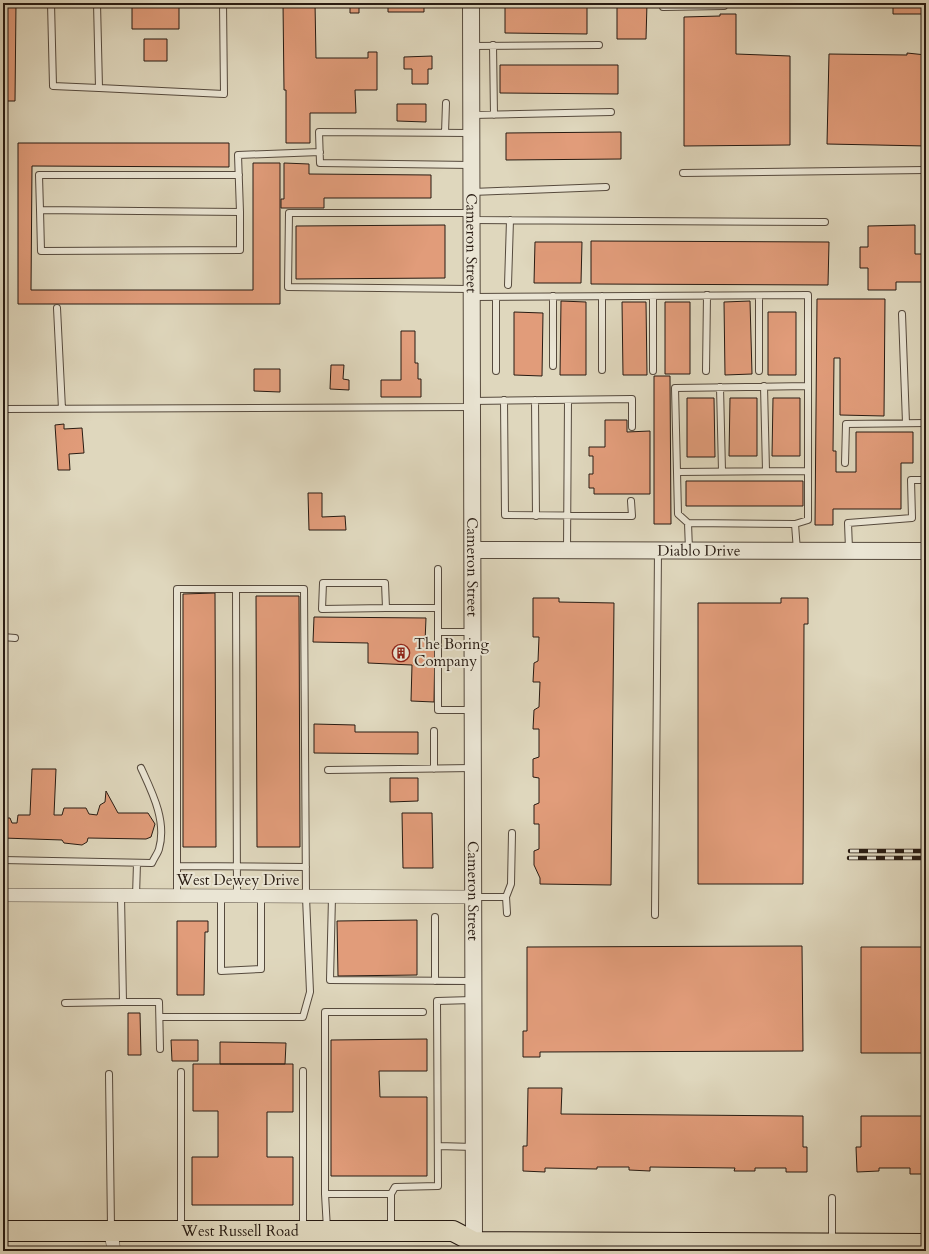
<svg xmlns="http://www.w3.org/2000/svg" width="929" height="1254" font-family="Cardo,serif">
	<rect width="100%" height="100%" fill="#dfd7bd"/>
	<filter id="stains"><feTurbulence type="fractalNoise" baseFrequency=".005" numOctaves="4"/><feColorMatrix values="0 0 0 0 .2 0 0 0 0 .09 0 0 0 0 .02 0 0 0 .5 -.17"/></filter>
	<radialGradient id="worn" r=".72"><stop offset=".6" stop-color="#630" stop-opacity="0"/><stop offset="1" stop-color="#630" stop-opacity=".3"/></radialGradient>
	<path fill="#e19c7a" stroke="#281b12" d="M3 3H16L15 101H3Z
		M132 3H179V29H132Z
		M283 3H315L316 58H368V52H377V90H355L356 113H310V143H286V90H284Z
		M350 3H359V13H350Z
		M388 3H424V12H388Z
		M505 3 587 4V34L505 33Z
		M617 3H647L646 39H617Z
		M893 3H926V14H893Z
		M720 14H736V54L790 56V145L684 146V17L720 16Z
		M144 39H167V61H144Z
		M907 53 926 55V146L827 144 829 54 907 55Z
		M432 56V69H428V84H412V69H404V57Z
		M500 65H618V94L500 93Z
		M397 104H426V122L397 121Z
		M621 132V159L506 160V133Z
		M18 143H229V167L32 166 31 290H253V163H280V304H18Z
		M284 163 309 164V174L431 175V198H324V208H281V199H284Z
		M445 225V278L296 279V226Z
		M915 225V254H926V282H896V290H868V268H860V247H868V226Z
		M591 241 829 242 828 285 591 284Z
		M535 242H582L581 283H534Z
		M817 299H885L884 416 840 415V358H834L833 451H836V472H856V432H913V463H901V509H833V525H815Z
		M561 301 586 302V375H560Z
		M750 301 752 374 725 375 724 302Z
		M622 302H646L647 375H623Z
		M665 302H690V374H665Z
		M514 312 543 313 542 376 514 375Z
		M768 312H796V375H768Z
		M401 331H415V363H418V379H421V397H381V380H401Z
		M331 365H344L343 379 349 380V390L330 389Z
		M254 369H280V392L254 391Z
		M654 376H670L671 524H654Z
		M687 398H714L715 457H687Z
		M730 398H757V456H729Z
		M773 398H800V456H772Z
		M605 420H627V432L650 431V494H594V488H589V474H593V456H589V447H605Z
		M64 424V429L82 428 84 453 69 454 70 470H58L55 425Z
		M686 481H803V506H686Z
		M308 493H322V517L345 516 346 530H309Z
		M215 593 216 847H183V594Z
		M256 596H299L300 847H257Z
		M533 598H559V602L614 603 611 885 540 884V878L534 865V851L539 849V824H534V805L539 803V778L533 777V759L539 757V729H533L534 710 539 707 540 682H533L534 663 538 661 539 637H533Z
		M781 598H808V624H804L803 884H698V603H781Z
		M314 617 426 618 425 642 435 643 434 702 411 701 412 665 368 663V643L313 642Z
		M314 724 355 725V732H418V754L314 753Z
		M32 769H56L54 815H62L64 808H86L89 814 97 815 100 805 105 802 106 791 118 813H148L155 824 151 837 146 839 88 838 87 842 82 845 64 843 62 840 3 838V818H10L12 823H17L18 815H30Z
		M390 778H418V801L390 802Z
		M402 813H432L433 868H403Z
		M417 920V975L338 976 337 921Z
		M177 921H208V932H205L204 995H177Z
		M802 946 803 1051 540 1052V1057H523V1031H527V947Z
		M861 947H926V1053H861Z
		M128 1013H140L141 1055H128Z
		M427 1039V1071H379L380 1097H427V1176H331V1040Z
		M171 1040H198V1061H172Z
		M220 1042 286 1043 285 1064H220Z
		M193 1064H293V1112H267V1157H293V1205H192V1157H218V1111H193Z
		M528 1088H562L561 1114 803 1116V1147H807V1172H786V1168H755V1171H734L735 1168 650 1167V1171L629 1170V1167H597V1169L545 1168V1172L523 1171V1146H527Z
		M861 1116H926V1174H910V1168H879V1171L857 1172 856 1147H861Z"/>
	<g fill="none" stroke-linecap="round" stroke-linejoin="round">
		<defs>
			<path id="service" d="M51 3 53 86 99 88 97 3
				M663 3V7L724 6V3
				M493 45 494 115
				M471 46 599 45
				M99 88 224 94 223 3
				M472 115 611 112
				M445 133 446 103
				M470 133 319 132 320 163 471 165
				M683 173 926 170
				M239 175H39L40 210 240 212 238 155 320 152
				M472 192 606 187
				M40 210 41 251 240 250V212
				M470 213H289L288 287 470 289
				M472 220 825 222
				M508 285 510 220
				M553 296V366
				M602 296V370
				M653 296V371
				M759 296V371
				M472 297 808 295V520L795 524 797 551
				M496 297V371
				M57 308 62 409
				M902 314 906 423
				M706 371 707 295
				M764 386 766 471
				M720 387 722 471
				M504 400 505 515 632 516 631 501
				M535 400 536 516
				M472 401 632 399V427
				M3 409 471 407
				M845 463 846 424 926 423
				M677 472 808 471
				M688 523 678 514 675 388 807 386
				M849 549 848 523 912 518 911 480H926
				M567 550 568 400
				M689 550 688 523 795 524
				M438 569V632H471
				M236 589 237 896
				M386 608 322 609 323 583H385L386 608H438
				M438 632V710H473
				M3 637 15 638
				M434 769V731
				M328 770 472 768
				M3 860 152 863C154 858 158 853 159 849 167 821 152 792 141 768
				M178 866 306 867
				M121 896 123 1002H159L160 1049
				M136 896 137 863
				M221 896V971L261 969V896
				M332 897 330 980 472 981
				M473 897H506L511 884 512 833
				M506 897 507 913
				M655 915 658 550
				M435 917V981
				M65 1003 123 1002
				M160 1017H303L310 992 306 897 304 589H177V896
				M109 1074 111 1228
				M438 1146 474 1147
				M325 1194H391
				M832 1198V1241
				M181 1229V1072
				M303 1229V1071
				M327 1229 325 1194V1012H423
				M391 1229V1194L395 1187 438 1186 437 1001 472 1000"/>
			<path id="minor" d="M3 895 473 897
				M111 1232 114 1251"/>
			<g id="tertiary">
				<path id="s1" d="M471 3 474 1242"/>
				<path id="s2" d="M473 550 926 551"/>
			</g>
			<g id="primary">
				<path id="s3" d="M3 1231H453L474 1242 926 1244"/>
			</g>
		</defs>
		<use href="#service" stroke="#564a3d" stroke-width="8"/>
		<use href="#minor" stroke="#564a3d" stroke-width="14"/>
		<use href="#tertiary" stroke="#564a3d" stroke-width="18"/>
		<use href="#primary" stroke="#281b12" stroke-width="22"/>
		<use href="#service" stroke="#eae5d4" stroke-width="6"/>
		<use href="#minor" stroke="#eae5d4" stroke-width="13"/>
		<use href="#tertiary" stroke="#eae5d4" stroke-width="16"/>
		<use href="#primary" stroke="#dfd7bd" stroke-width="20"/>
		<defs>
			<path id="rail" d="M850 851H926
				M849 858H926"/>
		</defs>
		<use href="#rail" stroke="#281b12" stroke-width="4.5"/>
		<use href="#rail" stroke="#eae5d4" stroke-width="3" stroke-dasharray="9" stroke-linecap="butt"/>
	</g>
	<defs>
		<symbol id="building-ring" viewBox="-11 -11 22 22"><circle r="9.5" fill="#eae5d4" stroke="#8f2418" stroke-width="1.5"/><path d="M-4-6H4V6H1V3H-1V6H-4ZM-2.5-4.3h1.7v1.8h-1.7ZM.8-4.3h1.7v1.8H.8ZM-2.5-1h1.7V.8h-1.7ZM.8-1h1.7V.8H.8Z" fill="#8f2418"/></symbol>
	</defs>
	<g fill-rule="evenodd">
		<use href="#building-ring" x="391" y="643" width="20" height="20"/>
	</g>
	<g text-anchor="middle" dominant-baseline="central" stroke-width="4" stroke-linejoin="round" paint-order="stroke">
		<g font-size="15" fill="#281b12" stroke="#eae5d4">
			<text stroke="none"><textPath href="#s1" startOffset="240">Cameron Street</textPath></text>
			<text stroke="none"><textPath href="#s2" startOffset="226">Diablo Drive</textPath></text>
			<text stroke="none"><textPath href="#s1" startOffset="564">Cameron Street</textPath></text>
			<text x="238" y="880">West Dewey Drive</text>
			<text stroke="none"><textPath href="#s1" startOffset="888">Cameron Street</textPath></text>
			<text stroke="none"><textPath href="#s3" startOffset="237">West Russell Road</textPath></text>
		</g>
		<g font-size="15" fill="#281b12" stroke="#eae5d4" text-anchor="start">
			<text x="414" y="644">The Boring<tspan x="414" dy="17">Company</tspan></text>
		</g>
	</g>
	<rect width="929" height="1254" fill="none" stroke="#dfd7bd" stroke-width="16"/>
	<rect x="4" y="4" width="921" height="1246" fill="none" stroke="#281b12" stroke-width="2"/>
	<rect x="8" y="8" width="913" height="1238" fill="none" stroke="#281b12"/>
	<rect width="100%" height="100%" filter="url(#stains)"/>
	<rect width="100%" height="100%" fill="url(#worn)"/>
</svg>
